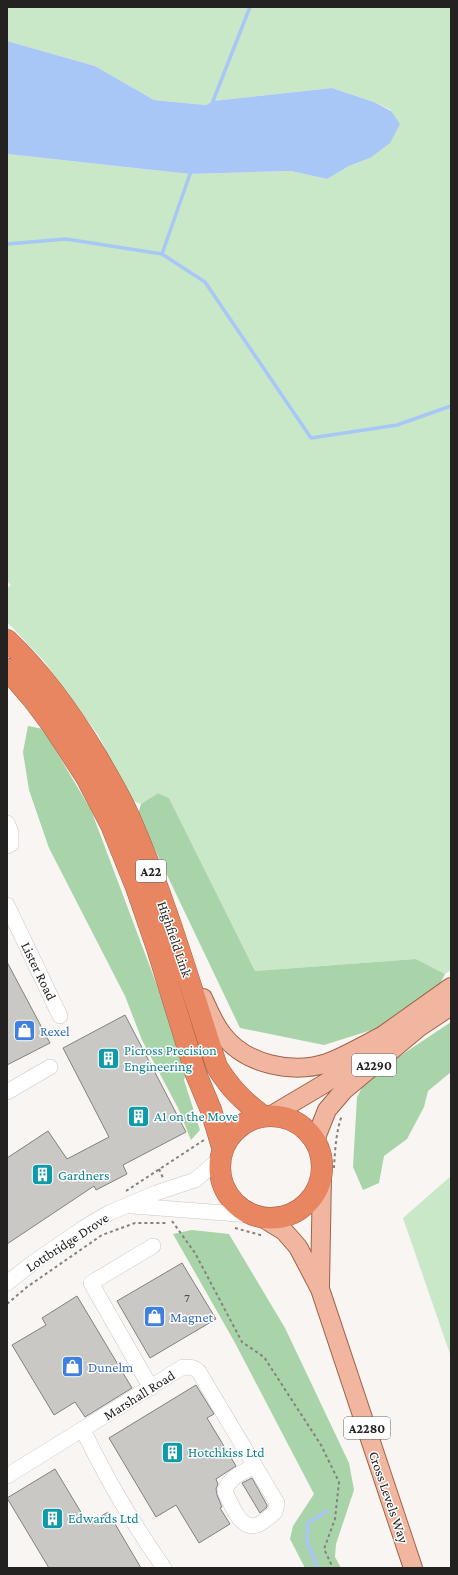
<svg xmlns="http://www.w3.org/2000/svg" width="458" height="1575" font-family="'Crimson Pro',serif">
	<rect width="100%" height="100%" fill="#f8f5f2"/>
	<path fill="#c9e8c8" d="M7 7H451V970L445 974 416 959 255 971 169 798 158 793 141 804 133 801 98 735 44 661 7 622V588L11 585 7 581V154L190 174 291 171 327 179 349 166 370 158 391 110 374 102 332 88 214 101 206 105 154 100 95 66 7 41Z
		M451 1176V1357L403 1218Z"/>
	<path fill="#a9d3a8" d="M28 726 43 729 91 810 188 1068 184 1080 200 1130 191 1140 178 1108 142 1040 125 996 49 848 29 790 23 752Z
		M158 793 169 798 255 971 416 959 445 974 439 986 378 1028 324 1045 240 1028 138 814 141 804Z
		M451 1022V1072L428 1091 424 1107 407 1139 384 1156 379 1183 363 1190 353 1167 357 1097 367 1078Z
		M192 1230 229 1234 285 1328 349 1463 354 1490 336 1544 335 1557 341 1568H305L290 1539 293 1526 314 1494 234 1341 173 1234Z"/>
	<path fill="#a8c7f6" d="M7 41 95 66 154 100 206 105 213 101 332 88 374 102 391 111 400 124 390 143 370 158 349 166 327 179 291 171 190 174 7 154Z"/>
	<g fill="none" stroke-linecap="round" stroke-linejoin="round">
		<path stroke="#a8c7f6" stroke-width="3.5" d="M213 101 250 7
			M7 244 66 239 162 254 205 282 311 438 397 425 451 406
			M162 254 190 174
			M318 1568 307 1542 308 1523 327 1511"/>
	</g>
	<path fill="#cac8c4" stroke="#83817d" d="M7 962 50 1043 7 1065Z
		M125 1015 186 1132 123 1165 127 1174 96 1190 94 1186 7 1244V1158L48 1131 67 1159 109 1137 63 1048Z
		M182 1263 216 1319 150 1358 117 1301Z
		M77 1296 132 1388 85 1417 75 1402 54 1415 12 1345 46 1325 42 1318Z
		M196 1385 214 1414 207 1418 236 1466 216 1479 218 1484 216 1489 217 1495 222 1507 220 1508 230 1524 199 1543 176 1505 156 1517 109 1438Z
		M55 1469 88 1524 108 1512 141 1568H49L7 1498Z
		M252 1478 267 1505V1507L260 1513 242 1483Z"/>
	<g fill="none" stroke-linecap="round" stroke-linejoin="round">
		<defs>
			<path id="minor" d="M7 823 11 832V844L7 846
				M7 905 60 1016
				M7 1092 50 1067
				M133 1206 251 1215
				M7 1283 34 1262 85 1227 109 1213 156 1193 195 1180 221 1158
				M151 1388 91 1283 153 1246
				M83 1430C106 1478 133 1524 164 1568
				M7 1476 183 1367C190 1367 194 1367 199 1372L277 1503 275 1512C270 1516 263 1523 257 1525 240 1531 231 1503 225 1492 228 1477 243 1473 254 1466"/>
			<path id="major" d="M203 998C209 1011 214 1024 223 1035 246 1065 293 1074 327 1063 346 1056 364 1045 382 1036
				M270 1116 324 1084 345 1069 382 1036 451 987
				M315 1140 327 1110 344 1090 418 1028 451 1006
				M263 1218 284 1231 298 1247 320 1289 413 1568
				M320 1286 322 1175"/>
			<path id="highway" d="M7 640C43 674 72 715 97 757 109 778 122 799 131 821 166 901 190 985 217 1067 231 1089 242 1100 263 1116
				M7 669 32 698 53 726 86 777 111 825 136 887 157 948 196 1074 211 1110 223 1150
				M220 1167a51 51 0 1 1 102 0a51 51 0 1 1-102 0Z"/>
		</defs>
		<use href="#minor" stroke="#cac6c3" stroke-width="16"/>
		<use href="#major" stroke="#a3634a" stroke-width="20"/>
		<use href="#highway" stroke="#a3634a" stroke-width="22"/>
		<path stroke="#84817f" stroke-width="2" stroke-dasharray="3 3" stroke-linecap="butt" d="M334 1168C335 1151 336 1131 342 1115
			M159 1169 163 1178
			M126 1191 204 1140
			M172 1221 195 1253 242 1342 264 1357 321 1445 339 1482 335 1519 324 1549 333 1568
			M235 1228 264 1236
			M7 1304 27 1287 102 1235 135 1223H166"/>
		<use href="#minor" stroke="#fff" stroke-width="15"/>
		<use href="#major" stroke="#f1b6a0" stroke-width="18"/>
		<use href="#highway" stroke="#e78660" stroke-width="21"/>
	</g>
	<defs>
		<symbol id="shop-square" viewBox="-11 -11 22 22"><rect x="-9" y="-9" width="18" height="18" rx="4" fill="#3f7fe0" stroke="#fff"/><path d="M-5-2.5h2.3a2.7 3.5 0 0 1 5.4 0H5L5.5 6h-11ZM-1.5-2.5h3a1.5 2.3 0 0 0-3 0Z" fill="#fff"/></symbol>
		<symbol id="building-square" viewBox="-11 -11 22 22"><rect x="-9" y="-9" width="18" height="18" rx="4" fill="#0f9aa8" stroke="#fff"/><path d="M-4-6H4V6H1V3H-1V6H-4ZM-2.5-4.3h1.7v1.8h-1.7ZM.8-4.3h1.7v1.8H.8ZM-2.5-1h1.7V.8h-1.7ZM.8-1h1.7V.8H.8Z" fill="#fff"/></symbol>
	</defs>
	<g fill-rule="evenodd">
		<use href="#shop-square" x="12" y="1018" width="25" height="25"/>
		<use href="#building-square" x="96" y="1046" width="25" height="25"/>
		<use href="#building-square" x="126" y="1104" width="25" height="25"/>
		<use href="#building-square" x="30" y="1162" width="25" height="25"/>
		<use href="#shop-square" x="142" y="1304" width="25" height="25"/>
		<use href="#shop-square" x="60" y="1354" width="25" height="25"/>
		<use href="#building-square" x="160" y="1440" width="25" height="25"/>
		<use href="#building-square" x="40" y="1506" width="25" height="25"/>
	</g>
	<g text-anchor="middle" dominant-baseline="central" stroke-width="3" stroke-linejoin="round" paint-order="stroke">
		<g font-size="12" fill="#4e4c4a">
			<text x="187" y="1298">7</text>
		</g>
		<g fill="#fff" stroke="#666464" stroke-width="1">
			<rect x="136" y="860" width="30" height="22" rx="3"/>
			<rect x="352" y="1054" width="44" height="22" rx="3"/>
			<rect x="344" y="1417" width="46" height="22" rx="3"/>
		</g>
		<g font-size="13" font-weight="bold" fill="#242221">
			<text x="151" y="871">A22</text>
			<text x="374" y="1065">A2290</text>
			<text x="367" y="1428">A2280</text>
		</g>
		<g font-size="14" fill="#242221" stroke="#fff">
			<text transform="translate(175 939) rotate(71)">Highfield Link</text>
			<text transform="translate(39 971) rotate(64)">Lister Road</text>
			<text transform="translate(67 1242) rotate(-33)">Lottbridge Drove</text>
			<text transform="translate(139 1395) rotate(-32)">Marshall Road</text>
			<text transform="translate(389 1497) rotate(71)">Cross Levels Way</text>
		</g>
		<g font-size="14" fill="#366cbe" stroke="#fff" text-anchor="start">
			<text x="40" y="1031">Rexel</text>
			<text x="170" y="1317">Magnet</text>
			<text x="88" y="1367">Dunelm</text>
		</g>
		<g font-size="14" fill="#0d838f" stroke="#fff" text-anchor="start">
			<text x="124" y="1050">Picross Precision<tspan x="124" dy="16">Engineering</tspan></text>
			<text x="154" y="1116">A1 on the Move</text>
			<text x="58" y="1175">Gardners</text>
			<text x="188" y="1452">Hotchkiss Ltd</text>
			<text x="68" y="1518">Edwards Ltd</text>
		</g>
	</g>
	<rect width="458" height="1575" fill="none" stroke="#242221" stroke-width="16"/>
</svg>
